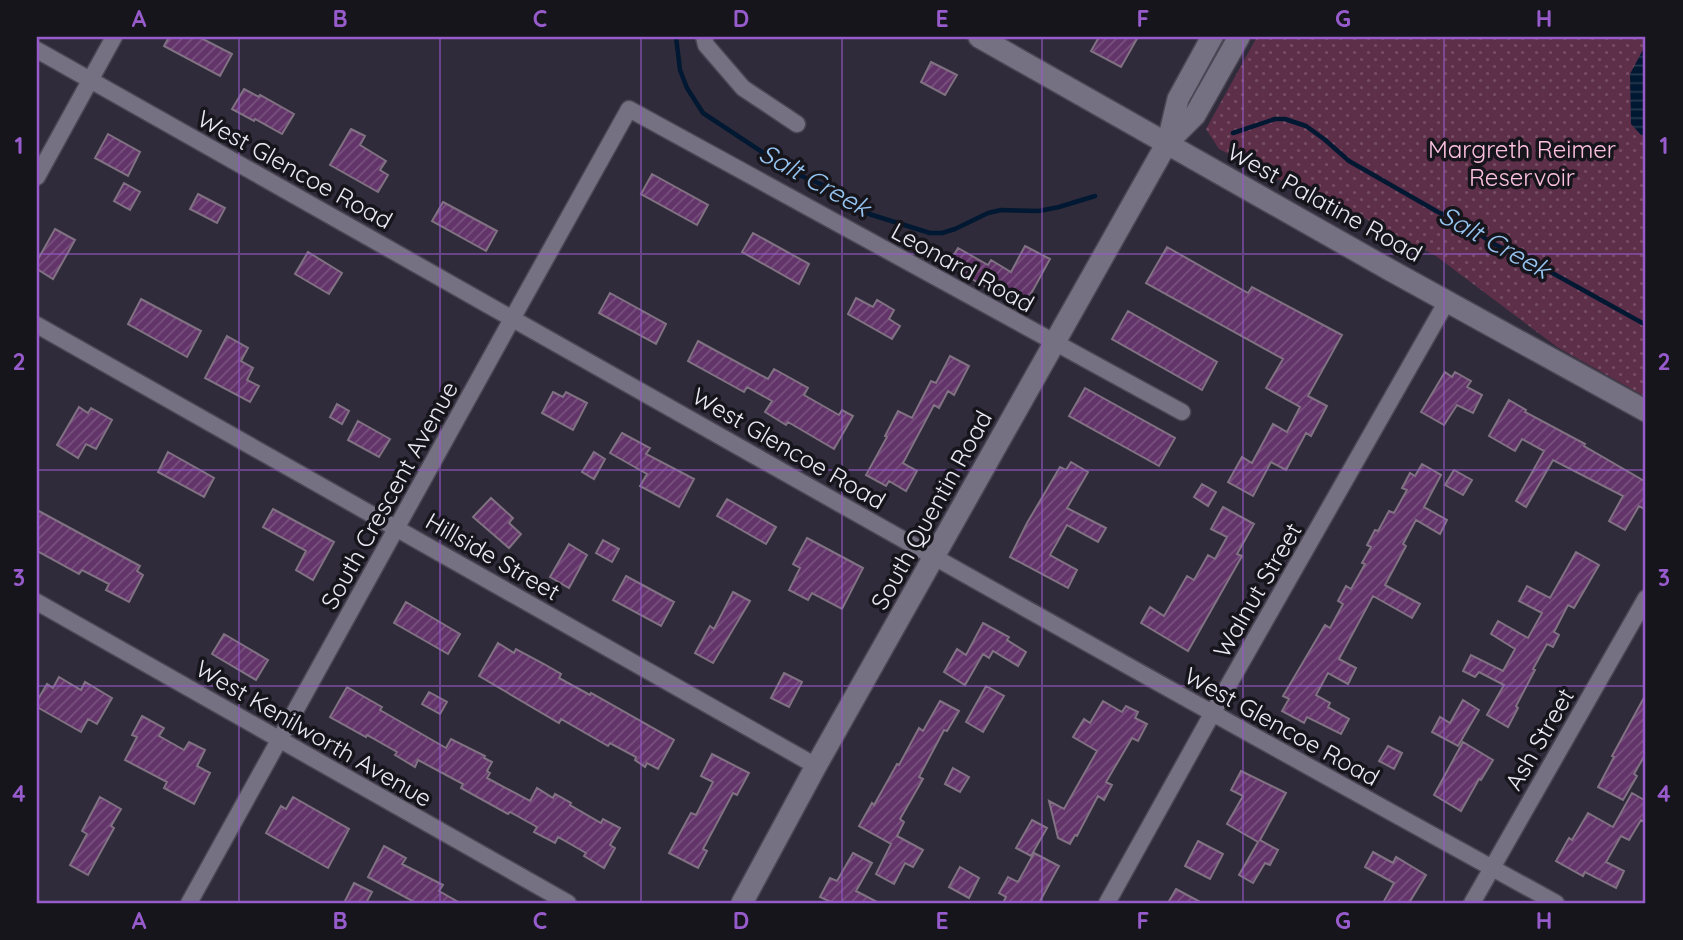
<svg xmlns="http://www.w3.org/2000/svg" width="1683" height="940" font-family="Quicksand,sans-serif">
	<defs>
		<pattern id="park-dots" width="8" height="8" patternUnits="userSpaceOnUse" patternTransform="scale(1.75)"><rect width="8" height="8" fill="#5e2f49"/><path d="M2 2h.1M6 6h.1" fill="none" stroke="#754d64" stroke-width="1.8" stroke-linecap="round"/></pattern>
		<pattern id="water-rules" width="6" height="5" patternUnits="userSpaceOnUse" patternTransform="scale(1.75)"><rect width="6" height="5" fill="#001831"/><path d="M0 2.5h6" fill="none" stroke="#253a4f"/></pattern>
		<pattern id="building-hatch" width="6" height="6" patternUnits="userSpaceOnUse" patternTransform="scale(1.75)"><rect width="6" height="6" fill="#623469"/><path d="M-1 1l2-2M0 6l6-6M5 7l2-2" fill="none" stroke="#79517f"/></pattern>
	</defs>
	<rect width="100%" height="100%" fill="#2f2b3a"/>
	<path fill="url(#park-dots)" d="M1257 37H1646V397L1557 347 1436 256 1296 182 1282 181 1219 149 1206 129Z"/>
	<path fill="url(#water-rules)" d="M1646 44V136L1641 135 1631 124 1630 74Z"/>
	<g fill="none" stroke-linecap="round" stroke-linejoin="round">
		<path stroke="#001831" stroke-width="4.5" d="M676 37 680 70 687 88 703 113 794 173 828 187 869 214 930 233H942L955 229 988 213 1001 210 1039 211 1059 207 1095 196
			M1233 133 1275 119H1285L1306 126 1324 139 1349 161 1438 212 1466 225 1492 243 1547 270 1646 325"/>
	</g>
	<path fill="url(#building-hatch)" stroke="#807282" stroke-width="2" d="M169 37H199L232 54 220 76 164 46Z
		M1099 37H1138L1121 67 1091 51Z
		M931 62 957 75 945 95 921 82Z
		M244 89 259 97 260 95 294 114 282 134 255 119 254 121 232 109Z
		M351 129 365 136 360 145 386 161 380 170 388 175 378 192 330 165Z
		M108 134 140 152 128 176 95 158Z
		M652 174 708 205 697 225 641 194Z
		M124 183 140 192 130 210 114 201Z
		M198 194 225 208 217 223 190 209Z
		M443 202 497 231 486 251 432 221Z
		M55 229 75 240 53 279 37 269V261Z
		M753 233 809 264 799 284 742 252Z
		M1025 246 1050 259 1026 303 997 288 994 292 948 265 958 248 988 265 991 260 1011 272Z
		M1167 247 1248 293 1252 287 1342 335 1308 396 1327 406 1311 436 1306 433 1286 470 1271 462 1253 496 1228 482 1242 457 1252 463 1273 424 1287 432 1300 407 1266 388 1283 359 1146 283Z
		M308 252 342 273 329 294 295 274Z
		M610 293 666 324 656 344 599 313Z
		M856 298 873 307 877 300 894 310 889 319 900 326 892 339 848 314Z
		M141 299 201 331 187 357 128 324Z
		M1128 311 1217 362 1202 390 1112 339Z
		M227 336 248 348 241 361 253 368 247 380 259 386 250 402 205 378Z
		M698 341 768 379 774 369 808 388 804 395 839 415 842 410 853 416 834 449 788 422 786 425 765 412 772 401 747 387 744 392 688 361Z
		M950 356 969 366 954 395 948 391 939 408 934 405 903 463 917 471 906 491 889 481 886 486 866 475 887 437 885 436 898 411 912 418 931 381 936 383Z
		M1445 372 1452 377 1455 372 1471 381 1467 387 1482 395 1473 413 1457 405 1444 425 1421 412Z
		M1085 388 1175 438 1159 466 1069 416Z
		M553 392 563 397 566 392 587 403 573 430 542 413Z
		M1509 400 1526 410 1525 412 1585 444 1584 446 1646 482V510L1639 506 1625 530 1609 521 1623 496 1553 460 1526 507 1516 501 1544 451 1522 439 1515 451 1489 436Z
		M337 404 349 411 342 424 330 417Z
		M79 407 88 413 91 408 112 420 96 449 86 444 78 458 57 445Z
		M358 421 390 439 379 457 348 440Z
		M622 433 650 448 646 454 694 479 679 507 640 486 647 474 610 453Z
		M168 452 214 478 204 497 158 472Z
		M594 452 605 459 594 479 582 472Z
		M1071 462 1088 472 1067 508 1106 528 1098 542 1067 525 1050 555 1077 570 1068 588 1010 557 1027 523 1060 467 1066 470Z
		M1422 464 1441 475 1424 507 1447 520 1440 534 1416 520 1403 544 1406 546 1385 585 1420 604 1412 618 1373 596 1339 659 1356 668 1348 684 1328 673 1316 695 1330 703 1328 707 1349 719 1341 734 1307 717 1304 723 1282 711 1289 699 1283 696 1325 625 1330 628 1343 604 1338 601 1346 586 1351 589 1365 564 1362 563 1371 547 1367 545 1375 530 1378 531 1389 511 1394 513 1407 490 1402 488 1410 473 1415 476Z
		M1454 470 1472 480 1463 495 1445 485Z
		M1202 484 1216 492 1208 506 1194 497Z
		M491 498 513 518 509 523 521 534 509 548 473 517Z
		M727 499 776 527 766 544 717 516Z
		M1223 507 1254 524 1237 554 1242 556 1188 651 1141 623 1150 607 1164 616 1187 576 1194 580 1208 555 1215 559 1227 537 1211 529Z
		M273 509 334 542 313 580 296 570 306 551 263 527Z
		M37 510 140 566 137 571 143 575 129 602 106 590 109 584 82 570 79 574 37 551Z
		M807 538 863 568 842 609 812 593 808 600 789 590 800 568 793 564Z
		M603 540 619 549 612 562 596 553Z
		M569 544 587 555 569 588 550 577Z
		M1576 552 1599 565 1574 608 1568 605 1554 632 1559 635 1553 647 1547 644 1533 669 1535 670 1516 706 1518 708 1508 727 1487 715 1504 685 1479 672 1475 677 1463 671 1471 655 1503 671 1515 649 1491 634 1498 621 1528 638 1542 613 1519 601 1527 586 1550 598Z
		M626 576 674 602 661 626 613 600Z
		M733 592 750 601 713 663 695 653 710 626 714 629Z
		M406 602 460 634 448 654 394 623Z
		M983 623 1009 637 1007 640 1026 652 1018 666 993 651 989 658 983 654 965 685 944 672 957 649 966 655Z
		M224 634 268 660 256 680 212 654Z
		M498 643 514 653 516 649 544 664 561 674 559 678 590 695 591 693 674 740 658 769 647 763 645 767 635 760 636 757 610 743 608 746 561 719 559 723 479 676Z
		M784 673 802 682 789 707 771 698Z
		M59 677 81 690 85 682 112 698 97 724 88 719 81 732 37 707V701L47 684 53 688Z
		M986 686 1004 696 983 732 966 722Z
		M347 687 382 707 380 710 446 748 451 739 485 756 484 758 492 762 487 771 490 773 487 778 530 801 537 788 553 798 555 794 571 803 570 805 601 823 603 819 620 828 610 845 615 848 604 868 584 856 586 853 558 837 555 843 534 832 537 827 510 812 508 814 461 788 463 784 418 760 415 767 395 755 397 752 367 735 366 737 330 717Z
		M429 692 447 702 440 714 422 704Z
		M1646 694V753L1634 774 1637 776 1623 800 1598 787 1614 757 1612 756Z
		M1463 700 1479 710 1458 746 1432 732 1440 717 1450 723Z
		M940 701 959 711 947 731 944 730 919 777 923 779 900 819 904 822 897 836 923 850 913 867 905 863 894 884 876 874 891 844 859 826 872 803 874 805 897 764 899 765 919 728 923 731Z
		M1103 701 1122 712 1126 706 1138 712 1135 718 1147 724 1138 741 1132 738 1106 782 1112 785 1104 800 1098 796 1077 836 1075 835 1070 844 1058 838 1049 801 1064 809 1097 751 1073 737 1084 719 1090 723Z
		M142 716 164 728 159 736 184 750 189 742 205 750 197 766 210 773 194 804 164 788 167 782 125 760 137 737 132 735Z
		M1463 742 1493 760 1481 780 1479 779 1461 811 1434 795Z
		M1388 746 1402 753 1394 769 1379 761Z
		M712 754 749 773 737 795 733 793 703 849 707 851 698 868 669 853 691 813 696 815 713 782 701 776Z
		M953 768 969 777 960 792 945 784Z
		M1241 771 1286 793 1260 840 1278 850 1270 865 1265 863 1253 883 1239 875 1258 842 1227 824 1243 796 1231 790Z
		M1632 793 1646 801V823L1641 820 1629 840 1621 836 1606 862 1624 871 1616 888 1585 872 1583 876 1556 861 1569 838 1572 840 1588 813 1613 827Z
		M100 797 121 809 111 826 114 828 88 875 70 865 87 834 82 831Z
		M293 797 349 829 328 868 266 833 281 806 286 809Z
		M1032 820 1047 828 1031 856 1016 848Z
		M1198 841 1223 854 1210 879 1185 866Z
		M384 846 406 858 402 864 443 885 439 891 460 903H416L368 877Z
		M1373 852 1393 863 1396 857 1426 875 1409 903H1383L1394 883 1365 867Z
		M853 853 872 863 856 891 879 903H833L820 897 830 878 837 881Z
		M1034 853 1059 866 1039 903H1003L1006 897 999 893 1008 877 1018 882Z
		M960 867 979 878 969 898 949 887Z
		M354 883 372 892 366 903H344Z
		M1176 889 1202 903H1168Z"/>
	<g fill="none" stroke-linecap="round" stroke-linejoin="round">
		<defs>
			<path id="street" d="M704 37 706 45 743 88 797 124
				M37 50C543 335 1047 624 1556 903
				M37 177 114 37
				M37 325 816 766
				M37 602 568 903
				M189 903C336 639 481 373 629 109L1182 412
				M1107 903 1212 714 1447 301
				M1472 903 1646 598"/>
			<path id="secondary" d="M979 37 1390 270 1646 411
				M1168 141 1178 99 1212 37
				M742 903 816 766 1167 143 1195 115 1239 37"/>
		</defs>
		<use href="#street" stroke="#4a4653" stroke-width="19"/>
		<use href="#secondary" stroke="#4a4653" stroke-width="24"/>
		<use href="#street" stroke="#757082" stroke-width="16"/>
		<use href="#secondary" stroke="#757082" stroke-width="21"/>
	</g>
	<path fill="none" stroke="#975bcc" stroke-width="2" stroke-opacity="0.55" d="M239 37V903M440 37V903M641 37V903M842 37V903M1042 37V903M1243 37V903M1444 37V903M37 254H1646M37 470H1646M37 686H1646"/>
	<g text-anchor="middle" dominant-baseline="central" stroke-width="7" stroke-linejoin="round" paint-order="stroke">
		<g font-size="24" fill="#fdc1df" stroke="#16151c">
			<text x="1522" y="149">Margreth Reimer<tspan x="1522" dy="28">Reservoir</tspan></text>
		</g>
		<g font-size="24" fill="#ebe9f3" stroke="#16151c">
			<text transform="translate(295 169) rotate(29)">West Glencoe Road</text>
			<text transform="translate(1325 202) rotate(29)">West Palatine Road</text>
			<text transform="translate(963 267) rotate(29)">Leonard Road</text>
			<text transform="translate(789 448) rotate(30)">West Glencoe Road</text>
			<text transform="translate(389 495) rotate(-61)">South Crescent Avenue</text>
			<text transform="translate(931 510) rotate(-61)">South Quentin Road</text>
			<text transform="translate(493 556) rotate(30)">Hillside Street</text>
			<text transform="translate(1257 590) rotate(-60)">Walnut Street</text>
			<text transform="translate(1282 726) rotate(29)">West Glencoe Road</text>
			<text transform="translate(314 733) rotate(30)">West Kenilworth Avenue</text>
			<text transform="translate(1539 739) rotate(-60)">Ash Street</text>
		</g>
		<g font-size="26" font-style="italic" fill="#96c4f0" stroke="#16151c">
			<text transform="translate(815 180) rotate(29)">Salt Creek</text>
			<text transform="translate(1495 242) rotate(29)">Salt Creek</text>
		</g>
	</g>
	<rect width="1683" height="940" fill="none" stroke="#16151c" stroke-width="77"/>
	<rect x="38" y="38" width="1606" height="864" fill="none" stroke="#975bcc" stroke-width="2.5"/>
	<g font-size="23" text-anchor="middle" font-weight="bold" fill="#975bcc">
		<text x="139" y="27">A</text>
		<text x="340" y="27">B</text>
		<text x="540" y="27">C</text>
		<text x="741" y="27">D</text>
		<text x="942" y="27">E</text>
		<text x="1143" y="27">F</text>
		<text x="1343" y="27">G</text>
		<text x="1544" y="27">H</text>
		<text x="19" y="154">1</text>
		<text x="1664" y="154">1</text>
		<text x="19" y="370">2</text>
		<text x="1664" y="370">2</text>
		<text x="19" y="586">3</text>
		<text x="1664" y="586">3</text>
		<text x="19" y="802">4</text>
		<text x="1664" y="802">4</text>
		<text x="139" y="929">A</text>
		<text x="340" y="929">B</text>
		<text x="540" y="929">C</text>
		<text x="741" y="929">D</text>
		<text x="942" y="929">E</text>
		<text x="1143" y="929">F</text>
		<text x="1343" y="929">G</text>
		<text x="1544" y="929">H</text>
	</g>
</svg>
